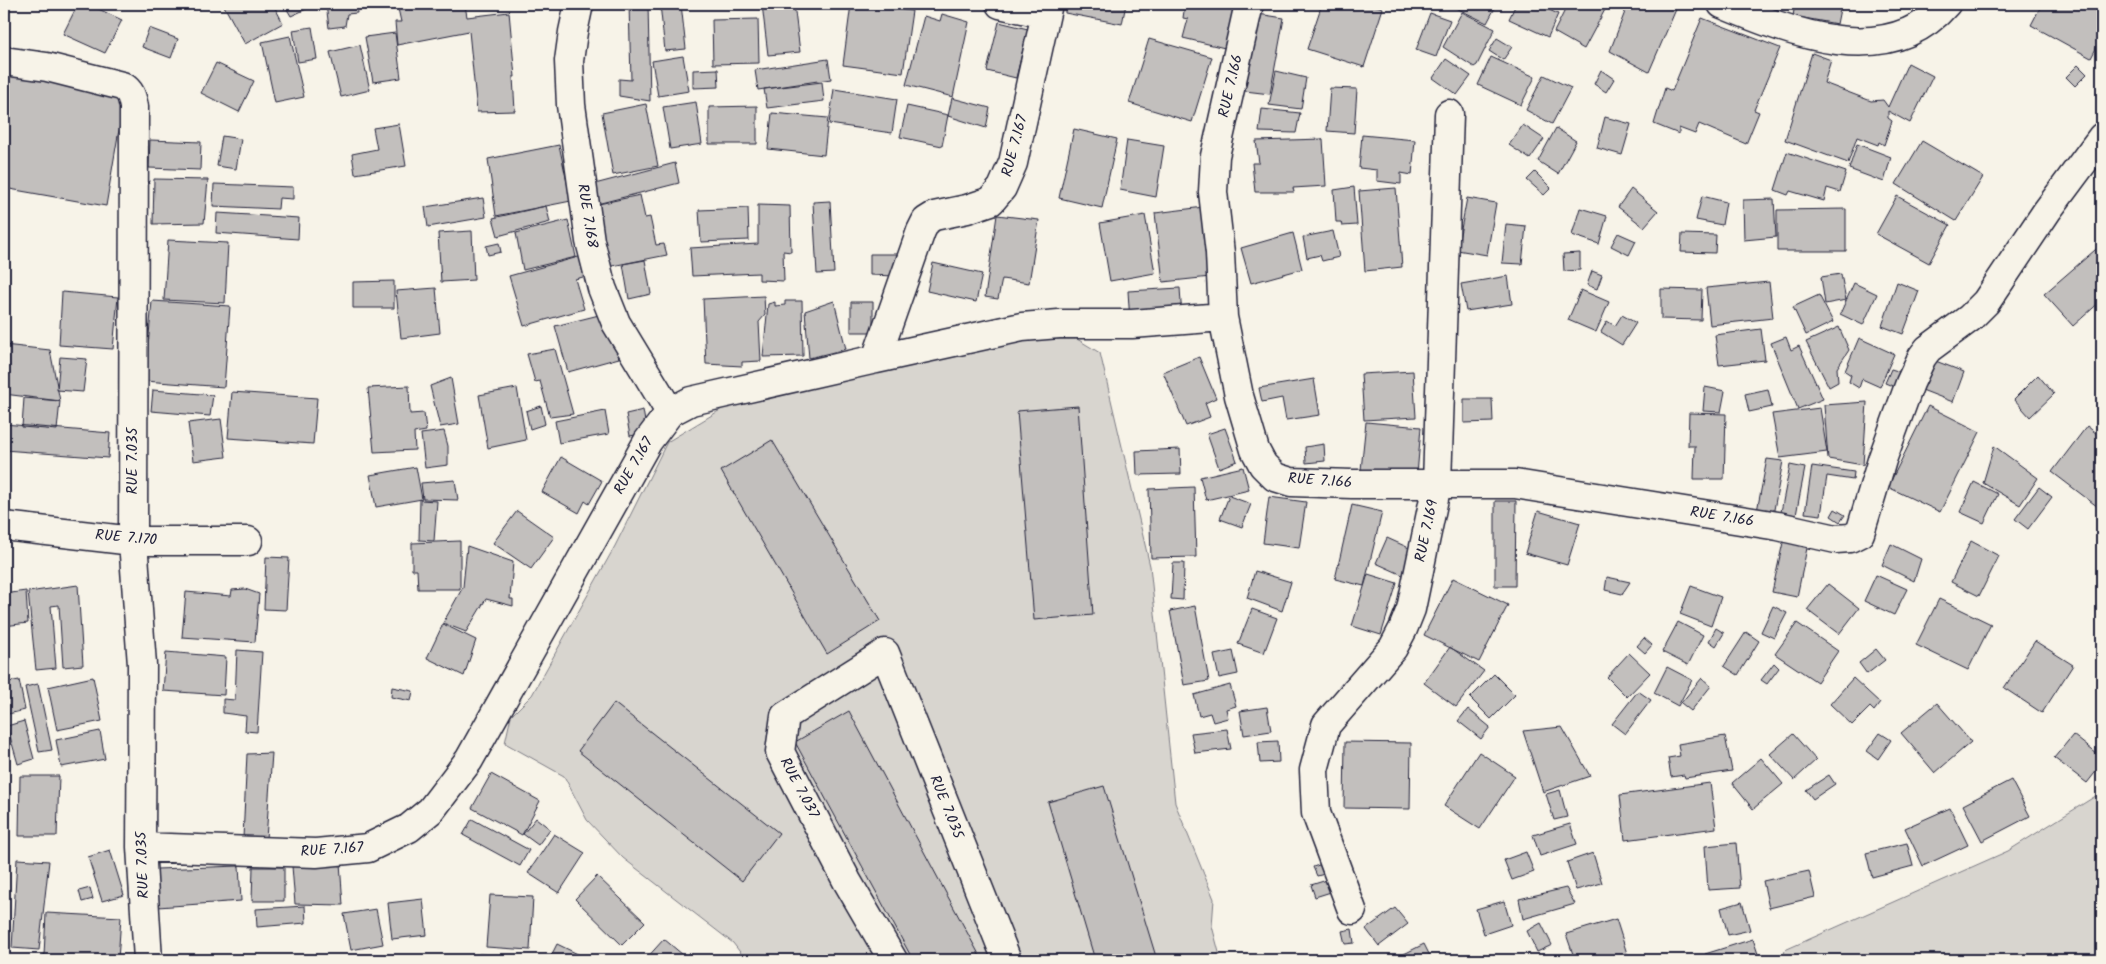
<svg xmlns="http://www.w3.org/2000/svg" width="2106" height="964" font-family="Kalam,sans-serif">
	<rect width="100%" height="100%" fill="#f7f3e8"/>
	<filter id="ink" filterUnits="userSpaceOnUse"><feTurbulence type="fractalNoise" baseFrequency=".02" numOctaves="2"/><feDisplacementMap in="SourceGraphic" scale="10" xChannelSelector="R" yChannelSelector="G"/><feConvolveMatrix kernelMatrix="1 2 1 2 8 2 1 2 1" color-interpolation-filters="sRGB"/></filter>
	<g filter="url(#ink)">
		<path fill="#d8d5cf" stroke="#7d7c85" d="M1077 339 1100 353 1150 566 1175 803 1214 899 1212 926 1221 960H746L733 943 623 858 587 820 564 776 505 743 511 716 532 695 615 546 667 442 757 388 935 361 1007 340Z
			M2102 792V960H1783L1785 950 2008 851Z"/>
		<path fill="#c2bfbd" stroke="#22223b" d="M78 4H88L122 20 105 53 63 34Z
			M223 4H273L283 23 245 44Z
			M284 4H312L313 6 291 16Z
			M326 4H356L357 13 347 14 345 26 329 28Z
			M397 4H460V6L465 5 467 17 509 12 515 77H513L515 111 477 112 469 31 397 45 395 22H401Z
			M629 4H648L650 101 619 96V79L631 80Z
			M660 4H681L686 49 665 51Z
			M762 4H794L800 52 768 55Z
			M851 4 912 11 903 73 843 65Z
			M1058 4H1126L1122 24 1065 13V10L1057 8Z
			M1185 4H1240L1229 49 1183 38 1188 19 1183 18Z
			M1322 4H1370L1383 8 1364 67 1307 49Z
			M1383 4H1405L1403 10Z
			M1448 4H1497L1487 23Z
			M1516 4H1536L1558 14 1548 37 1509 19Z
			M1568 4H1608L1584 49 1554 32Z
			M1628 4H1669L1677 7 1649 72 1610 51Z
			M1795 4H1832V7L1840 9 1837 24 1793 16Z
			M2042 4H2102V37L2091 58 2031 25Z
			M1462 12 1495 29 1477 65 1474 67 1443 47Z
			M1430 13 1450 20 1436 57 1416 50Z
			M942 14 969 22 953 97 906 85 924 16 940 21Z
			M1258 14 1284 18 1270 94 1245 91Z
			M1702 18 1780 48 1754 110 1759 112 1746 144 1699 124 1695 134 1679 128V134L1654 124 1665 88 1672 91Z
			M758 19 759 63 713 64 712 20Z
			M999 22 1028 29 1016 78 987 71Z
			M312 27 317 59 298 62 293 30Z
			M149 28 178 39 171 58 142 47Z
			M395 33 401 78 373 82 365 37Z
			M290 36 304 97 275 103 262 42Z
			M1497 38 1512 47 1503 60 1489 51Z
			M1149 39 1212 57 1192 122 1129 103Z
			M360 45 370 90 341 97 330 52Z
			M1812 53 1831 60 1824 83 1871 101 1883 100 1888 107 1908 63 1933 76 1910 123 1888 111V118L1892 121 1884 145 1879 142 1878 145 1857 137 1848 163 1785 140Z
			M683 56 689 91 658 96 652 61Z
			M1491 57 1535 77 1521 105 1478 85Z
			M828 59 831 79 758 90 755 70Z
			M1446 59 1471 76 1457 95 1433 78Z
			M216 63 254 81 239 112 201 93Z
			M2078 65 2087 74 2075 86 2066 77Z
			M718 69 719 87 693 88V70Z
			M1601 70 1614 79 1606 92 1594 84Z
			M1276 71 1306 78 1301 109 1269 105Z
			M4 73 125 94 106 206 4 188Z
			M1544 75 1571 88 1552 124 1526 110Z
			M822 82 824 101 767 108 764 89Z
			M1330 88 1357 89 1354 133 1327 131Z
			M834 89 897 99 892 133 829 124Z
			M952 98 990 108 986 128 948 116Z
			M696 102 702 144 670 149 663 107Z
			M646 104 658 166 613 175 602 113Z
			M757 106V144H709V107Z
			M907 106 948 115 942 146 900 137Z
			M1262 109 1300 113 1296 133 1259 132Z
			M772 113 828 118 824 155 768 149Z
			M1605 117 1631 124 1622 155 1597 148Z
			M399 124 406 166 355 174 352 154 377 149 373 128Z
			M1523 125 1544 139 1530 159 1509 145Z
			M1556 128 1576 141 1558 174 1538 161Z
			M1074 129 1117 139 1102 208 1059 198Z
			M1362 135 1415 140 1412 175 1401 173V184L1377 181V170L1359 168Z
			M222 136 241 139 236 169 217 166Z
			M1323 139 1326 186 1293 188 1294 192H1255L1252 163H1259L1256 141Z
			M150 140 201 142 200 170 149 168Z
			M1127 140 1164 146 1156 197 1120 190Z
			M1922 141 1983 177 1956 221 1896 184Z
			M1857 144 1891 157 1884 182 1849 169Z
			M559 145 571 201 496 216 488 159Z
			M1787 152 1846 172 1840 192 1827 188 1824 201 1790 191 1788 195 1775 190Z
			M675 163 679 183 597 204 591 185Z
			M1535 172 1551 188 1544 195 1527 180Z
			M154 179 208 180 204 223 153 224Z
			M214 184 293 187V199L279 198 278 209 213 206Z
			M1354 187 1357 225 1342 226 1341 222H1336L1334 190Z
			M1396 188 1402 267 1365 271 1359 191Z
			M1631 189 1658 211 1644 227 1618 207Z
			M640 195 645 218 650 217 656 245 664 244 667 255 607 267 594 205Z
			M1702 196 1726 202 1722 225 1696 220Z
			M1897 196 1950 225 1929 263 1876 234Z
			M483 198 486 217 428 227 425 207Z
			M1467 198 1496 203 1487 255 1457 250Z
			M1774 199 1776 237 1744 240 1743 200Z
			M830 201 834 273 817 274 813 202Z
			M758 205 790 206 791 252 783 251 784 281 759 280V273L692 276 690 248 758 244Z
			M546 206 550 222 498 236 493 218Z
			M1212 206 1220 276 1163 282 1155 213Z
			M748 208 749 240 701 242 699 210Z
			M1580 208 1607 216 1599 244 1572 235Z
			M1846 209V251H1777V210Z
			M217 213 299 218 298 239 216 233Z
			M997 215 1039 220 1029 283 1002 279 998 299 985 297Z
			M1145 215 1155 273 1110 281 1100 223Z
			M568 220 576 257 523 270 516 233Z
			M1506 224 1526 226 1522 264 1502 263Z
			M472 231 474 280 441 282 438 233Z
			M1333 231 1339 257 1322 261 1320 255 1307 258 1303 237Z
			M1293 233 1302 269 1251 283 1241 248Z
			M1618 233 1636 241 1629 255 1611 246Z
			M1682 234 1716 235 1715 253 1681 252Z
			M168 240 228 243 225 303 164 300Z
			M499 243 501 252 488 255 486 246Z
			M2102 244V300L2073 326 2044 294Z
			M1580 253V270L1564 271 1563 254Z
			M870 254H897L896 276 870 275Z
			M582 256 587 276 575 279 584 309 524 326 509 276Z
			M645 260 651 294 629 299 623 264Z
			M933 263 982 274 976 302 927 291Z
			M1592 271 1602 275 1597 289 1587 285Z
			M1841 274 1846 300 1825 304 1821 277Z
			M1508 276 1512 304 1466 311 1461 284Z
			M394 281V308H353V282Z
			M1769 282 1773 318 1710 325 1706 288Z
			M1897 282 1919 291 1903 334 1882 326Z
			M1854 283 1877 294 1863 325 1840 314Z
			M436 288 440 333 401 338 396 291Z
			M1180 288 1182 318 1130 322 1128 291Z
			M1661 289 1702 290 1701 320 1661 319Z
			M1581 290 1609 302 1596 332 1568 320Z
			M62 292 118 297 113 349 59 345Z
			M1819 295 1833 322 1806 335 1793 307Z
			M764 296 765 315 759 322 761 361 742 362V366L706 364 703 299Z
			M152 301 230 306 224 387 145 381Z
			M785 301H802L803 356 763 357 768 304 775 302V306L785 305Z
			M834 301 846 349 809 358 805 311Z
			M851 302H873V332H851Z
			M607 313 619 358 568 372 555 326Z
			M1622 315 1636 323 1622 345 1601 332 1607 321 1615 326Z
			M1839 327 1849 350 1837 368 1838 382 1829 387 1806 342Z
			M1761 329 1765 360 1719 365 1715 335Z
			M1786 337 1791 350 1799 346 1823 399 1798 409 1771 343Z
			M1859 338 1894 354 1880 387 1862 379 1859 388 1849 382 1851 375 1845 371Z
			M4 345 50 350 60 401 4 394Z
			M555 349 573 414 550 417 540 381 535 382 527 354Z
			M60 357 87 359 83 392 57 390Z
			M1199 357 1216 398 1205 403 1210 417 1186 426 1163 372Z
			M1933 360 1964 372 1953 402 1922 390Z
			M1891 369 1901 372 1895 387 1885 383Z
			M1413 371 1416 417 1364 420 1361 374Z
			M2038 375 2054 394 2030 417 2014 399Z
			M451 378 459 424 440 427 430 386Z
			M1314 379 1320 415 1286 420 1282 398 1262 402 1259 388Z
			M409 386 410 414 424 413 426 431 414 433 415 450 374 452 368 388Z
			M1705 387 1725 391 1721 412 1703 411Z
			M517 388 526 440 488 448 479 395Z
			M1768 389 1772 407 1749 412 1745 394Z
			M153 390 213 395 210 416 151 411Z
			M232 392 317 398 313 444 228 438Z
			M24 398 60 401 57 430 22 427Z
			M1464 399H1492L1493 422 1464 423Z
			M1867 402 1863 465 1828 459 1824 405Z
			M541 406 545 424 530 429 526 411Z
			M1078 406 1093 615 1034 620 1017 411Z
			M1928 406 1980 432 1940 512 1888 487Z
			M1820 408 1827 452 1780 458 1772 414Z
			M643 410 647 433 630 436 626 414Z
			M605 411 609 434 559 443 555 421Z
			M1689 413 1726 414 1724 479H1694L1695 446H1688Z
			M221 419 226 457 193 461 188 423Z
			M1366 422 1421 427 1417 475 1361 470Z
			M4 424 110 433 108 458 4 450Z
			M2087 426 2102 438V510L2052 472Z
			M1225 428 1237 461 1219 468 1207 434Z
			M444 431 448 446V465L425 468 421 434Z
			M772 440 880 621 827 654 721 471Z
			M1324 444 1325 461 1306 463 1305 447Z
			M1994 446 2038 478 2020 505 1983 483Z
			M1180 449 1181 474 1137 475 1136 451Z
			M561 457 602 481 589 504 585 501 579 513 542 492Z
			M1767 459 1783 461 1773 515 1757 511Z
			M1790 465 1805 468 1796 515 1781 512Z
			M1812 466 1854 472 1853 480 1827 476 1821 515 1805 513Z
			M416 467 422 499 376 507 370 475Z
			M1243 467 1249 490 1206 500 1200 477Z
			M455 480 458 500 423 499 421 483Z
			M1974 482 1998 494 1984 523 1960 512Z
			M1194 487 1196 557 1151 558 1149 489Z
			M2039 487 2052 497 2028 529 2015 519Z
			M1229 496 1251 504 1242 527 1220 519Z
			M1269 497 1306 502 1299 548 1263 543Z
			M420 500 437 501 434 541 419 540Z
			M1495 501H1516L1515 586H1495Z
			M1352 505 1382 512 1364 586 1335 579Z
			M1835 509 1845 515 1840 522 1831 516Z
			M517 511 554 537 531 569 493 543Z
			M1538 511 1580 523 1567 565 1525 553Z
			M1387 538 1418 552 1407 577 1376 563Z
			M1784 538 1808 543 1797 597 1772 592Z
			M460 541V589H418L417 570H412V543Z
			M1971 541 1999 556 1979 596 1951 582Z
			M1891 544 1921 559 1914 581 1882 565Z
			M467 546 513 562 510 599H513V606L486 599 466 632 443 623 463 587Z
			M266 557 289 558 286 610 264 609Z
			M1173 563H1184L1183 600 1171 599Z
			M1255 571 1291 582 1282 611 1247 598Z
			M1368 574 1397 583 1381 635 1352 626Z
			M1876 575 1907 589 1894 615 1864 601Z
			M1607 577 1630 582 1622 594 1605 590Z
			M1453 578 1508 605 1479 662 1424 635Z
			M1828 584 1859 608 1839 634 1807 610Z
			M78 585 83 665 63 667 59 605 51 606 56 668 36 670 28 592Z
			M1691 586 1721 597 1711 626 1680 614Z
			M245 589 259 594 255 642 182 637 186 592 231 596 232 590Z
			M26 591 28 623 4 626V594Z
			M1939 599 1991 624 1968 670 1916 645Z
			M1195 606 1209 681 1184 685 1170 611Z
			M1773 606 1787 613 1774 638 1761 632Z
			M1252 609 1277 618 1264 653 1238 644Z
			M1678 622 1703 635 1688 665 1662 652Z
			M1797 623 1838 651 1817 682 1775 654Z
			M443 624 476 640 464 676 427 658Z
			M1716 628 1724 633 1716 646 1709 641Z
			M1746 632 1759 641 1738 675 1724 666Z
			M1644 638 1652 645 1645 653 1637 646Z
			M2035 641 2073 665 2042 713 2004 688Z
			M1450 647 1484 671 1456 707 1424 683Z
			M1876 649 1885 660 1867 674 1859 663Z
			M237 650 262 652 257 732 245 731 246 716 223 713V699L235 700Z
			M1233 651 1238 674 1219 678 1214 655Z
			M166 652 226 657 224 695 163 691Z
			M1629 653 1650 673 1627 697 1607 677Z
			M1774 663 1779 668 1767 684 1761 680Z
			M1667 667 1692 680 1678 706 1654 693Z
			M1494 674 1515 695 1491 719 1470 698Z
			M93 677 102 721 57 730 48 687Z
			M1702 678 1711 686 1691 711 1681 703Z
			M1853 678 1880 703 1874 711 1870 707 1852 725 1830 704Z
			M19 680 25 710 4 715V683Z
			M38 684 52 750 39 752 25 687Z
			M1230 685 1236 706 1226 709 1228 718 1213 722 1210 713 1199 716 1194 695Z
			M392 687 413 691 411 701 391 697Z
			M1638 691 1651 700 1625 734 1612 724Z
			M614 703 779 833 742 881 578 751Z
			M1937 703 1971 742 1935 773 1901 733Z
			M1267 707 1271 731 1244 735 1240 711Z
			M1468 709 1490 727 1481 739 1458 721Z
			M849 711 947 895 982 960H913L795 742Z
			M24 721 34 759 18 764 7 726Z
			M1562 727 1590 776 1543 792 1523 731Z
			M1227 729 1231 749 1195 753 1191 733Z
			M100 731 105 759 61 767 56 740Z
			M1880 733 1891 740 1878 759 1867 751Z
			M1793 734 1816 760 1794 780 1770 754Z
			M2073 735 2102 758V764L2087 783 2054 758Z
			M1725 736 1732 771 1685 778 1684 775 1671 777 1668 758 1680 756 1678 744Z
			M1278 741 1279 762 1260 763 1258 742Z
			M1345 742 1411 743 1410 809 1344 808Z
			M1479 752 1515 776 1480 829 1444 806Z
			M272 753 266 839 243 838 247 754Z
			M1761 758 1783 784 1753 809 1732 783Z
			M491 774 540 801 522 835 472 808Z
			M1829 775 1835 784 1813 799 1806 790Z
			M20 776H59L57 836H19Z
			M2011 780 2030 816 1982 841 1963 805Z
			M1710 783 1716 828 1625 840 1620 795Z
			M1104 786 1157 960H1095L1048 802Z
			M1560 790 1567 817 1554 820 1546 794Z
			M1950 808 1968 845 1923 866 1905 828Z
			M536 818 550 829 538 845 523 834Z
			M472 819 529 850 520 866 463 835Z
			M1570 824 1577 844 1540 856 1533 835Z
			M554 834 585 853 559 893 528 873Z
			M1736 843 1740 888 1708 890 1705 846Z
			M1907 843 1913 866 1872 877 1866 853Z
			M110 850 124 895 102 901 88 857Z
			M1526 852 1534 872 1512 880 1504 860Z
			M1593 853 1602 883 1576 890 1567 862Z
			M17 859 49 861 39 950 12 948Z
			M340 863 343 905 295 904 292 866Z
			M1325 863 1328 873 1317 876 1313 867Z
			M239 866 241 901 158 907 157 869Z
			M253 867H284V901H252Z
			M1809 871 1815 897 1769 908 1763 881Z
			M597 876 645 922 622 945 575 899Z
			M1330 879 1334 891 1315 897 1311 885Z
			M90 888 93 899 82 902 79 891Z
			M1566 888 1575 904 1523 919 1519 899Z
			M490 895 533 897 530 950 486 947Z
			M423 899 427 935 392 939 388 903Z
			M1504 901 1511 925 1484 934 1476 909Z
			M1742 902 1750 930 1728 935 1721 908Z
			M305 906 306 923 257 927 256 909Z
			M1395 908 1408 924 1379 946 1366 929Z
			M376 909 383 944 351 950 344 914Z
			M46 913 121 917 118 960 44 956Z
			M1616 919 1629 960H1575L1566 934Z
			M1541 923 1552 945 1537 952 1527 931Z
			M1352 929 1354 943 1345 944 1342 931Z
			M664 939 689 960H645Z
			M1753 939 1760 960H1707L1705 954Z
			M557 944 590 960H549Z
			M1424 944 1432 960H1402L1400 956Z
			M479 954 509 956V960H478Z"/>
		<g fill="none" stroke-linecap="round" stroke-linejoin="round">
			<defs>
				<path id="minor" d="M579 4 573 32 569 61 571 105 590 241 602 288 616 323 670 412
					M1000 4 1045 14
					M1249 4 1215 156 1213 192 1220 253 1223 317 1239 396 1255 450 1263 465 1275 477 1291 482 1352 484H1515L1778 526 1836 539 1850 538 1860 533 1882 460 1910 383 1922 357 1928 349 1970 318 1986 302 2047 211 2102 137
					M1722 4C1789 32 1888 72 1946 4
					M4 61 47 67 122 86C131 91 132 97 134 107L133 541 142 665 141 847 148 960
					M876 359 1022 327 1059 324H1132L1223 317
					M4 526 133 541H248
					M141 847 316 853 368 848 409 828 431 810 469 760 648 441 670 412 691 401 876 359 921 231 926 221 934 216 967 209 991 201 1002 188 1013 163 1048 4
					M1352 910 1316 813 1314 770 1326 725 1393 648 1403 629 1411 609 1437 484 1449 114
					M893 960 847 881 780 752 785 716 885 653 1007 960"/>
			</defs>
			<use href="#minor" stroke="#22223b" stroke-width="31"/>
			<use href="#minor" stroke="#f7f3e8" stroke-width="28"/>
		</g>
	</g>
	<g text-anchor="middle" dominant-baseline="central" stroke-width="4" stroke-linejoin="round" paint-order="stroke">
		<g font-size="15" fill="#22223b" stroke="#f7f3e8">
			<text transform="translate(1231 86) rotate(-77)">RUE 7.166</text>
			<text transform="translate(1015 146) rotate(-75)">RUE 7.167</text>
			<text transform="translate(587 216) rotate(81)">RUE 7.168</text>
			<text transform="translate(133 461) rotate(-90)">RUE 7.035</text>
			<text transform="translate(634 466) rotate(-60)">RUE 7.167</text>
			<text transform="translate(1320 481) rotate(4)">RUE 7.166</text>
			<text transform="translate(1722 517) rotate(9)">RUE 7.166</text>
			<text transform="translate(1427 531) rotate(-78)">RUE 7.169</text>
			<text transform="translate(126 538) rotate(5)">RUE 7.170</text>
			<text transform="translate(799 788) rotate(62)">RUE 7.037</text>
			<text transform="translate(946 807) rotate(68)">RUE 7.035</text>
			<text transform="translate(332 850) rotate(-4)">RUE 7.167</text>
			<text transform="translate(143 865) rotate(-92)">RUE 7.035</text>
		</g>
	</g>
	<rect width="2106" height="964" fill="none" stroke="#f7f3e8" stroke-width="20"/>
	<rect x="10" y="10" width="2086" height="944" fill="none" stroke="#22223b" stroke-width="2" filter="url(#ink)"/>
</svg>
